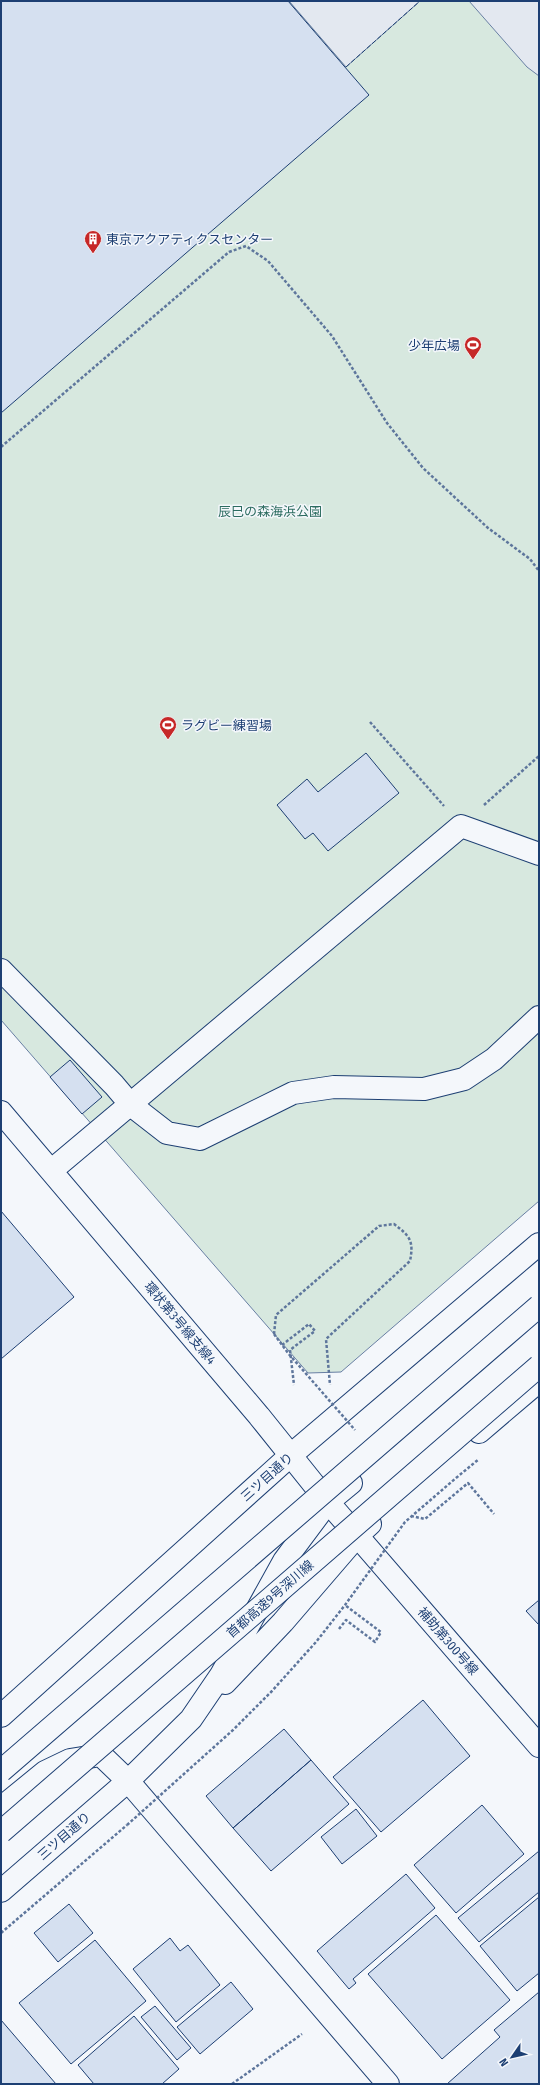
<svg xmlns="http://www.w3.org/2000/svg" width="540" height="2085" font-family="'Fira Sans Condensed','Noto Sans JP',sans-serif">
	<rect width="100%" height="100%" fill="#f4f7fb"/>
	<path fill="#d7e8df" stroke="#687fa3" d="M1 1H539V1201L341 1372 308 1373 1 1020Z"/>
	<path fill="#e3e8f0" stroke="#687fa3" d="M289 1H420L346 67Z
		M469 1H539V76L527 67Z"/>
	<path fill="#d5e0f0" stroke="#1d3f73" d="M1 1H288L369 95 1 413Z
		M366 753 399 793 328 851 313 833 305 839 277 805 307 779 318 792Z
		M70 1060 102 1097 82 1114 50 1077Z
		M1 1211 74 1297 1 1359Z
		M539 1600V1625L526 1611Z
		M423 1700 470 1756 381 1832 333 1777Z
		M284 1729 311 1760 233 1828 206 1796Z
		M311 1760 349 1804 271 1871 233 1828Z
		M482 1805 524 1854 456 1913 414 1865Z
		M356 1809 377 1836 342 1864 321 1837Z
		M539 1851V1892L479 1942 458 1918Z
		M406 1874 435 1908 353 1979 356 1983 349 1989 317 1951Z
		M539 1897V1973L517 1991 480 1946Z
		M69 1904 93 1933 58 1962 34 1933Z
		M436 1915 510 2000 442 2059 368 1974Z
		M170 1938 180 1951 188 1945 220 1985 176 2022 133 1969Z
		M95 1940 146 2001 71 2064 19 2003Z
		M231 1982 253 2009 200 2054 177 2027Z
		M539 1992V2084H447L500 2037 494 2030Z
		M155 2006 191 2048 177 2060 141 2017Z
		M134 2016 179 2069 162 2084H94L78 2065Z
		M1 2020 56 2084H1Z"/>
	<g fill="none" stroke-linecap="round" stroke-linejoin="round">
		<defs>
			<path id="minor" d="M1 970 114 1085 131 1105 167 1133 200 1139 293 1093 334 1087 424 1089 464 1079 494 1059 539 1017
				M1 1112 259 1416 328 1502 539 1746
				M52 1170 461 826 539 854
				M128 1781 388 2084"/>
			<path id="major" d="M479 1432 539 1381
				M225 1683 283 1622 357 1536 370 1524
				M1 1716 291 1455 539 1244
				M1 1808 45 1772 70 1760 101 1755 128 1781
				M1 1891 128 1781 191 1719 221 1675 284 1561 328 1502 351 1483"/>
		</defs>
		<use href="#minor" stroke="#1d3f73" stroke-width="24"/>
		<use href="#major" stroke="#1d3f73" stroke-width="24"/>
		<path stroke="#5e769c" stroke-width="2.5" stroke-dasharray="3 2" stroke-linecap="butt" d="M1 447 229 252 246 246 268 261 332 336 387 423 423 468 488 528 530 559 539 571
			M370 722 444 806
			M484 805 539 756
			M274 1334 276 1315 379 1226 394 1224C410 1236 414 1241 410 1261L326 1339 330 1385
			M282 1345 309 1324 315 1331 290 1350 294 1385
			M456 1478 479 1459
			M411 1516 425 1519 468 1483 494 1514
			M339 1629 346 1620 375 1642 381 1632 345 1605
			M1 1933 127 1825
			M232 2084 302 2034"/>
		<use href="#minor" stroke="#f4f7fb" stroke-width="22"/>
		<use href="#major" stroke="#f4f7fb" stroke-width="22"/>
		<defs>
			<path id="highway-bridge" d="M1 1771 539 1306
				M1 1832 539 1366"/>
		</defs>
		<use href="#highway-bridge" stroke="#1d3f73" stroke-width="24" stroke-linecap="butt"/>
		<path stroke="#5e769c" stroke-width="2.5" stroke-dasharray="3 2" stroke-linecap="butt" d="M274 1334 288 1353 355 1430
			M127 1825 233 1730 272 1691 316 1642 345 1605 405 1522 456 1478"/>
		<use href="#highway-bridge" stroke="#f4f7fb" stroke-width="22"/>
		<path stroke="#1d3f73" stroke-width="1" stroke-dasharray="5 2" stroke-linecap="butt" d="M346 67 420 1"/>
	</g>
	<defs>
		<symbol id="building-pin" viewBox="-11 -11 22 30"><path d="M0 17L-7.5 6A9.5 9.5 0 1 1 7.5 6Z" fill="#c62828" stroke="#f4f7fb"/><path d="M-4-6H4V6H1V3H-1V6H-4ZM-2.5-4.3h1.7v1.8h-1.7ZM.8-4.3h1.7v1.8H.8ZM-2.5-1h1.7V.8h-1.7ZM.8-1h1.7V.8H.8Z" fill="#fff"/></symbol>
		<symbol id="stadium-pin" viewBox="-11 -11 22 30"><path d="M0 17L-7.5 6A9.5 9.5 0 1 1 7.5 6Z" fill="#c62828" stroke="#f4f7fb"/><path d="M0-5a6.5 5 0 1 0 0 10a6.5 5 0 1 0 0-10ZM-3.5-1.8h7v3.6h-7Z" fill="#fff"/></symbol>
	</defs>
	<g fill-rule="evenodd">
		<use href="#building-pin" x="83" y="229" width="20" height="27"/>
		<use href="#stadium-pin" x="463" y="335" width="20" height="27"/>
		<use href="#stadium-pin" x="158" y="715" width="20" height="27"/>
	</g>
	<g text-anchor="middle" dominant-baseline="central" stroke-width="3" stroke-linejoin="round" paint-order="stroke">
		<g font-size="13" fill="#1d3f73" stroke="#f4f7fb" text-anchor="start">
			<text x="106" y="239">東京アクアティクスセンター</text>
			<text x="460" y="345" text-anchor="end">少年広場</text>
			<text x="181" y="725">ラグビー練習場</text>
		</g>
		<g font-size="13" fill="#2c6c60" stroke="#f4f7fb">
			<text x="270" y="511">辰巳の森海浜公園</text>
		</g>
		<g font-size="13" fill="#1d3f73" stroke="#f4f7fb">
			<text transform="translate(180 1323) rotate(50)">環状第3号線支線4</text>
			<text transform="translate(267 1477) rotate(-42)">三ツ目通り</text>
			<text transform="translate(270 1599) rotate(-41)">首都高速9号深川線</text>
			<text transform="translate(448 1641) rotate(49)">補助第300号線</text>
			<text transform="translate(64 1836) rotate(-41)">三ツ目通り</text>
		</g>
	</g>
	<rect width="540" height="2085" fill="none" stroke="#1d3f73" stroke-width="4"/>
	<g transform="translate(512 2057) rotate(236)" stroke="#f4f7fb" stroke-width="3" paint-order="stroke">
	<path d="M0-3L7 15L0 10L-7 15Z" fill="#1d3f73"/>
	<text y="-6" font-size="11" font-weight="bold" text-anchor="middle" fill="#1d3f73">N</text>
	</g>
</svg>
